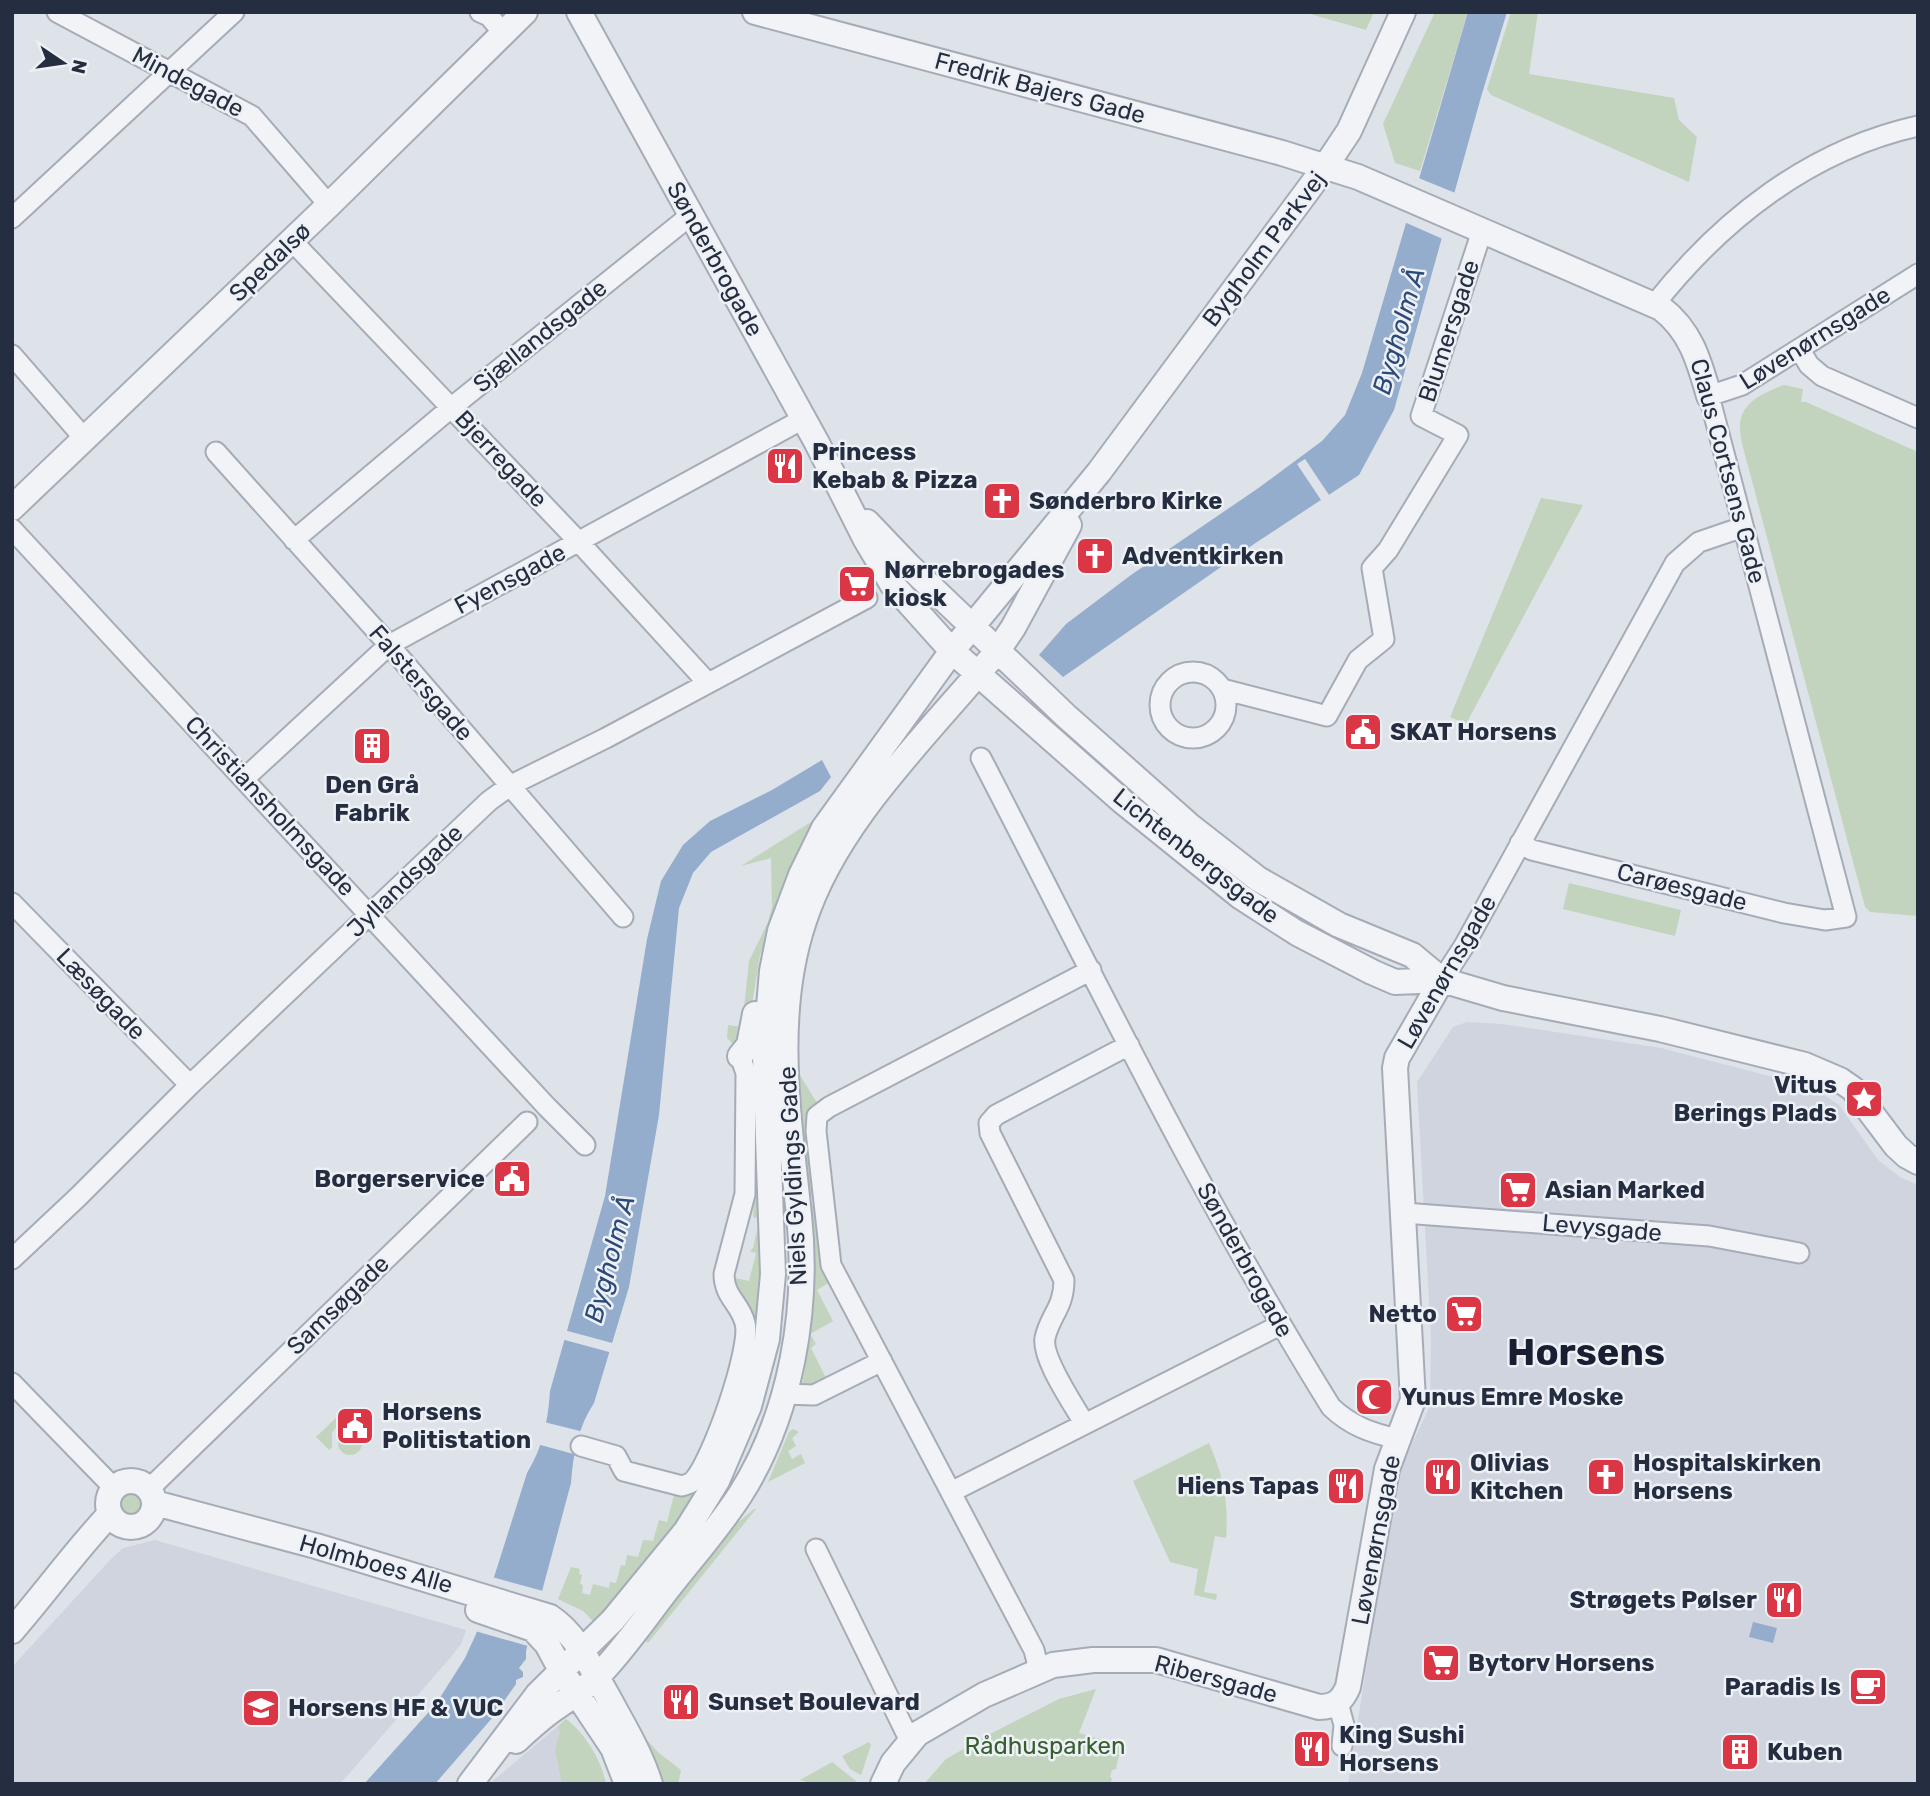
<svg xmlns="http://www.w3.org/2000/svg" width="1930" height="1796" font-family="Rubik,sans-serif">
	<rect width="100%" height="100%" fill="#dee2e9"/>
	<path fill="#d0d4de" d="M1467 1022 1502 1024 1661 1048 1812 1087 1839 1105 1878 1160 1900 1177 1918 1185V1784H1348L1396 1478 1430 1406 1431 1337 1417 1082 1453 1027Z
		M155 1540 466 1630 461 1644 450 1658 340 1784H12V1667L110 1560 123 1548Z
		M558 1726 574 1784H489Z"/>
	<path fill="#c2d4be" d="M1303 12H1374L1366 30Z
		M1435 12H1468L1420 171 1395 163 1383 124Z
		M1511 12H1538L1529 74 1674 98 1679 120 1697 137 1689 182 1491 95 1487 89Z
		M1784 385 1803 389 1801 402H1806L1918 452V916L1870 912 1865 907 1752 481C1740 431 1722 407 1784 385Z
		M1541 498 1583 505 1466 724 1450 717Z
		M822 815 760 955 748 1029 741 1040 733 1044 727 1038 728 1025 742 1027 749 961 768 922 772 907 771 858 741 866Z
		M1569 883 1681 910 1675 936 1563 909Z
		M800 1075 817 1103 807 1110 815 1196 812 1197 808 1192 800 1115Z
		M759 1181H765C767 1213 771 1246 769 1278 764 1366 735 1450 682 1522 658 1555 629 1585 602 1616L593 1621 583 1611 558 1599 571 1567 580 1569 579 1574 582 1575 580 1584 583 1585 582 1593 590 1595 593 1584 609 1588 610 1582 616 1583 621 1565 625 1566 627 1555 638 1557 643 1540 653 1541 659 1520 667 1522 674 1495C681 1497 689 1498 694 1493 715 1471 756 1363 757 1332 757 1312 739 1297 735 1278L749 1281 756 1253 750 1251 753 1248 760 1219 753 1217 754 1199 760 1198Z
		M809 1204 816 1205 830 1282 817 1290 833 1321 810 1334 816 1344 811 1348 828 1382 812 1387 802 1385 806 1361 803 1355Z
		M340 1414 343 1417 332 1433V1447L329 1450 316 1437Z
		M793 1429 799 1432 792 1438 796 1446 788 1451 792 1459 801 1454 805 1463 768 1482 789 1432Z
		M338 1443a12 12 0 1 1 24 0a12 12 0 1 1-24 0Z
		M1209 1443C1223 1475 1229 1503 1226 1538L1215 1536 1204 1592 1217 1594 1216 1600 1194 1595 1198 1569 1170 1562 1133 1481Z
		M118 1505a13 13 0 1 1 26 0a13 13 0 1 1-26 0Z
		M754 1509H756L648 1643 644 1640 736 1524Z
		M1096 1689 1079 1733 1121 1745 1116 1769 1112 1770 1110 1777 1112 1779 1110 1784H924L946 1759 992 1733 1059 1699Z
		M566 1719C585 1733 602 1761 606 1784H562L555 1749 560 1733 558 1726Z
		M643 1736 659 1753 681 1770 678 1784H657Z
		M869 1742 871 1745 861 1775 850 1769 842 1756Z
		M832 1762 856 1781 855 1784H813L800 1780Z"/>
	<path fill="#95adcd" d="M1468 12H1507L1481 97 1394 410 1359 475 1254 544 1063 677 1039 655 1066 624 1131 575 1257 489 1322 441 1345 415 1362 373Z
		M822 760 831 777 820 791 711 852 693 873 679 908 659 1115 629 1287 594 1403C578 1427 573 1454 571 1483L526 1651V1659L519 1668 523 1672V1677L516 1680V1684L493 1717 435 1784H364L436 1704 465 1658 476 1634 527 1473C543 1447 548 1421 550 1391L605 1196 647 939 661 881 683 845 710 821 772 790Z
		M1753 1622 1777 1628 1773 1643 1749 1637Z"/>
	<path fill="#dee2e9" d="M1416 177 1458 194 1445 240 1402 221Z
		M1305 459 1331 498 1323 503 1297 464Z
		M564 1330 616 1344 613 1353 561 1339Z
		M544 1422 584 1432 577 1455 537 1444Z
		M492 1577 543 1591 528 1646 475 1631Z"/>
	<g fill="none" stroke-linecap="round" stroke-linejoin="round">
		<defs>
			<path id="minor" d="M57 12 252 116 329 205
				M480 12 489 16 503 33
				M12 218 234 12
				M292 241 579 542 707 682
				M1654 305C1722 219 1810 150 1918 126
				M1800 350 1809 365 1822 376 1918 418
				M12 355 84 438
				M216 452 389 645 623 917
				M12 529 547 1107 585 1145
				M294 540 452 407 691 215
				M1160 705a33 33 0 1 1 66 0a33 33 0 1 1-66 0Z
				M1222 689 1327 716 1358 660 1384 639 1372 568 1388 550 1458 435 1421 416 1482 231
				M981 758C1094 976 1201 1198 1331 1407 1351 1426 1371 1433 1398 1439
				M245 778 389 645 803 419
				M1520 843 1532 850 1784 913 1825 920 1846 917 1709 396 1742 385 1918 274
				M12 903 190 1085
				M1442 980 1464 946 1675 563 1699 542 1743 527
				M1404 1213 1709 1236 1799 1253
				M12 1259 78 1197 190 1085 489 801 511 785 606 738 867 598
				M12 1383 114 1488
				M783 1394 814 1395 882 1361
				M1084 1423C1074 1405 1041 1358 1045 1338 1050 1315 1064 1308 1064 1280L990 1133 989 1123 996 1115 1129 1045
				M581 1446 616 1456 624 1471 682 1486C685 1485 689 1484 692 1482 711 1465 752 1347 745 1323 740 1303 724 1297 724 1274L745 1194 746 1073 740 1056
				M149 1489 527 1122
				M951 1492 1280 1325
				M816 1549 910 1741
				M1039 1670 1034 1650 831 1265 816 1131 817 1116 829 1107 1091 970
				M1338 1703 1344 1725 1342 1746"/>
			<path id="tertiary" d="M579 12 817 443 866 540 892 584 952 651 1122 801 1241 897 1297 933 1372 972 1395 982 1442 980 1503 998 1660 1029 1805 1065 1840 1080 1853 1089 1896 1146 1907 1156 1918 1162
				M755 12 1282 153 1358 177 1661 308C1691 331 1699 361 1709 396
				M12 508 329 205 525 12
				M867 522 908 565 1066 716 1190 826 1258 879 1339 925 1412 955 1442 980
				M740 1056 749 1045 755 1014
				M108 1504a23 23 0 1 1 46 0a23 23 0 1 1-46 0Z
				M155 1503 316 1546 550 1617C578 1636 590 1666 607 1695 623 1725 640 1752 650 1784
				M478 1610 533 1629 547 1644 561 1670 613 1748 627 1784
				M12 1631C46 1592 75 1551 110 1514
				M516 1741C528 1730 541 1718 554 1709 568 1699 583 1690 595 1679 619 1656 646 1617 667 1590 691 1559 718 1529 740 1495 791 1415 809 1309 799 1215 789 1118 772 1016 804 921 837 819 931 732 998 650L1013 628 1069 525
				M470 1784 538 1694 613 1620 686 1531 717 1481 749 1406 767 1339 773 1274 765 1055 772 971 780 931 801 875 824 828 952 651 1099 472 1325 167 1349 131 1403 12
				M883 1784 893 1763 917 1734 984 1695 1053 1665 1093 1660H1156L1319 1707C1335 1707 1342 1701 1348 1687L1387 1469 1413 1400 1395 1068 1397 1058 1442 980"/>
		</defs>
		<use href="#minor" stroke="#a6acb7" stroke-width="23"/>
		<use href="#tertiary" stroke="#a6acb7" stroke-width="28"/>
		<use href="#minor" stroke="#f1f3f7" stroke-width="19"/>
		<use href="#tertiary" stroke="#f1f3f7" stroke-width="24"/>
	</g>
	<defs>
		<symbol id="restaurant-square" viewBox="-11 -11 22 22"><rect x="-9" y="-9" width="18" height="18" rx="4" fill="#db3645" stroke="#edf1f6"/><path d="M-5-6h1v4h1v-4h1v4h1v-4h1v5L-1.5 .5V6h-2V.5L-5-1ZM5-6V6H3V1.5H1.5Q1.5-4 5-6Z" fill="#fff"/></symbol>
		<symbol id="church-square" viewBox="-11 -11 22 22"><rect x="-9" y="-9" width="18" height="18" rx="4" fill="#db3645" stroke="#edf1f6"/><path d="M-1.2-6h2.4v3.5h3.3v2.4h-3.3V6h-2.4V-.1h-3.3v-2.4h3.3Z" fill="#fff"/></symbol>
		<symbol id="supermarket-square" viewBox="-11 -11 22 22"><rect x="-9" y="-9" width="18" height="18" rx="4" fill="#db3645" stroke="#edf1f6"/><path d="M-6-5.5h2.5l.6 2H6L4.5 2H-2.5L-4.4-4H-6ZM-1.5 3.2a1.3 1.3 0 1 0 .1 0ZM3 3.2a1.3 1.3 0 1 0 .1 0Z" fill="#fff"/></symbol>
		<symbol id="civic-square" viewBox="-11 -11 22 22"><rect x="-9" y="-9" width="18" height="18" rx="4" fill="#db3645" stroke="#edf1f6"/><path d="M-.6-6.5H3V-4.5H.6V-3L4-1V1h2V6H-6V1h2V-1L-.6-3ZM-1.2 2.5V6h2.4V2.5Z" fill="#fff"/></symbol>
		<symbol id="building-square" viewBox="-11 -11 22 22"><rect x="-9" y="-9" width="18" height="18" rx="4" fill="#db3645" stroke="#edf1f6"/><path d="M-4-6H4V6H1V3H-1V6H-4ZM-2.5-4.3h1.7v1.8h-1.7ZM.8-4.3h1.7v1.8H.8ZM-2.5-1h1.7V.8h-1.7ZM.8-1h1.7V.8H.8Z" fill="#fff"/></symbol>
		<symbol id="sight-square" viewBox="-11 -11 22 22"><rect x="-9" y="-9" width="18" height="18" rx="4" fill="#db3645" stroke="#edf1f6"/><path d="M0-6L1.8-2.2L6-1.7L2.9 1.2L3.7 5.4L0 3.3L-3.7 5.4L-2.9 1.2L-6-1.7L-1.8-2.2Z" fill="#fff"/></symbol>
		<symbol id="mosque-square" viewBox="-11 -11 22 22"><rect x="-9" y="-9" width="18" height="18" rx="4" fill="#db3645" stroke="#edf1f6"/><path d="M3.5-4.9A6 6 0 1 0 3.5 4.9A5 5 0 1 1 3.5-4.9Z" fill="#fff"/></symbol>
		<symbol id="cafe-square" viewBox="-11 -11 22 22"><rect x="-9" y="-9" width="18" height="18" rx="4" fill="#db3645" stroke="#edf1f6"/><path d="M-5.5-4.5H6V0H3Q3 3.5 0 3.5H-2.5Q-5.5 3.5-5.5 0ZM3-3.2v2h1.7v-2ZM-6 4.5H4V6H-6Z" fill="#fff"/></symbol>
		<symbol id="university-square" viewBox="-11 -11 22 22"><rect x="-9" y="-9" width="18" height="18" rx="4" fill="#db3645" stroke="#edf1f6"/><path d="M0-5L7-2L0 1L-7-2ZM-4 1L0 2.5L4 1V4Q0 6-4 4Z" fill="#fff"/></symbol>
	</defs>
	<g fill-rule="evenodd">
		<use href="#restaurant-square" x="763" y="444" width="44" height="44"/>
		<use href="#church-square" x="980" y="479" width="44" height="44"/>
		<use href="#church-square" x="1073" y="534" width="44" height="44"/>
		<use href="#supermarket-square" x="835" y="562" width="44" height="44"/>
		<use href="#civic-square" x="1341" y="710" width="44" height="44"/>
		<use href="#building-square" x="350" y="724" width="44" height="44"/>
		<use href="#sight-square" x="1842" y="1077" width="44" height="44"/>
		<use href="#civic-square" x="490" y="1157" width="44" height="44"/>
		<use href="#supermarket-square" x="1496" y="1168" width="44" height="44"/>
		<use href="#supermarket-square" x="1442" y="1292" width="44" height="44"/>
		<use href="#mosque-square" x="1352" y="1375" width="44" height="44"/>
		<use href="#civic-square" x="333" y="1404" width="44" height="44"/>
		<use href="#restaurant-square" x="1421" y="1455" width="44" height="44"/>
		<use href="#church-square" x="1584" y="1455" width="44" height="44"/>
		<use href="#restaurant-square" x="1324" y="1464" width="44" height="44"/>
		<use href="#restaurant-square" x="1762" y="1578" width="44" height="44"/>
		<use href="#supermarket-square" x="1419" y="1641" width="44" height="44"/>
		<use href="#cafe-square" x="1846" y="1665" width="44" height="44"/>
		<use href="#restaurant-square" x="659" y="1680" width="44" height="44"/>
		<use href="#university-square" x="239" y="1686" width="44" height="44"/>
		<use href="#restaurant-square" x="1290" y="1727" width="44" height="44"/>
		<use href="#building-square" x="1718" y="1730" width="44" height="44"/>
	</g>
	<g text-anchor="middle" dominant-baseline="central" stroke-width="5" stroke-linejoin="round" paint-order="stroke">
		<g font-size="24" fill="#252e41" stroke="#edf1f6">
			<text transform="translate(188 82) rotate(28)">Mindegade</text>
			<text transform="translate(1040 88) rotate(15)">Fredrik Bajers Gade</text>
			<text transform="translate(1264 249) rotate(-53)">Bygholm Parkvej</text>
			<text transform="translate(715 259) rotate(61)">Sønderbrogade</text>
			<text transform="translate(270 262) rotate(-44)">Spedalsø</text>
			<text transform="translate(1449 331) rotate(-72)">Blumersgade</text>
			<text transform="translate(540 336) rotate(-39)">Sjællandsgade</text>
			<text transform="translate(1815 338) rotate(-32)">Løvenørnsgade</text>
			<text transform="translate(501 459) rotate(47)">Bjerregade</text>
			<text transform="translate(1728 471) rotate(75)">Claus Cortsens Gade</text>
			<text transform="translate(510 579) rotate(-28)">Fyensgade</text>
			<text transform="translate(421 683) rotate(49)">Falstersgade</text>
			<text transform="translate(270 806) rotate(47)">Christiansholmsgade</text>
			<text transform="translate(1196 856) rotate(38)">Lichtenbergsgade</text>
			<text transform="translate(405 881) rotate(-44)">Jyllandsgade</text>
			<text transform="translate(1682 887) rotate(14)">Carøesgade</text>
			<text transform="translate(1447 972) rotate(-60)">Løvenørnsgade</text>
			<text transform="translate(101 994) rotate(46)">Læsøgade</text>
			<text transform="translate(793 1176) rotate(-93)">Niels Gyldings Gade</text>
			<text transform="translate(1602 1228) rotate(5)">Levysgade</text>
			<text transform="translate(1245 1260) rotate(61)">Sønderbrogade</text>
			<text transform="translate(338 1305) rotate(-44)">Samsøgade</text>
			<text transform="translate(1376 1540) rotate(-79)">Løvenørnsgade</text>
			<text transform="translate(376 1564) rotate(16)">Holmboes Alle</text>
			<text transform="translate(1216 1679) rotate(15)">Ribersgade</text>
		</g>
		<g font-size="24" font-weight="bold" fill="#252e41" stroke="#edf1f6" text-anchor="start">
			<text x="812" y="452">Princess<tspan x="812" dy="28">Kebab &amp; Pizza</tspan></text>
			<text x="1029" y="501">Sønderbro Kirke</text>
			<text x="1122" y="556">Adventkirken</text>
			<text x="884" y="570">Nørrebrogades<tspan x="884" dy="28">kiosk</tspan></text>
			<text x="1390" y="732">SKAT Horsens</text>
			<text x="372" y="785" text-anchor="middle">Den Grå<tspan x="372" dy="28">Fabrik</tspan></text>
			<text x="1837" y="1085" text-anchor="end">Vitus<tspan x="1837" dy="28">Berings Plads</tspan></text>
			<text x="485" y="1179" text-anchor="end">Borgerservice</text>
			<text x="1545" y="1190">Asian Marked</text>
			<text x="1437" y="1314" text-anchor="end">Netto</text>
			<text x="1401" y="1397">Yunus Emre Moske</text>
			<text x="382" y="1412">Horsens<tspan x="382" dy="28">Politistation</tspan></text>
			<text x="1470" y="1463">Olivias<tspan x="1470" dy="28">Kitchen</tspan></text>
			<text x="1633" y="1463">Hospitalskirken<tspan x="1633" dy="28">Horsens</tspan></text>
			<text x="1319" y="1486" text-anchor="end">Hiens Tapas</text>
			<text x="1757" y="1600" text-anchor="end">Strøgets Pølser</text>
			<text x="1468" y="1663">Bytorv Horsens</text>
			<text x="1841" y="1687" text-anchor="end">Paradis Is</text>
			<text x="708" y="1702">Sunset Boulevard</text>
			<text x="288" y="1708">Horsens HF &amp; VUC</text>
			<text x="1339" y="1735">King Sushi<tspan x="1339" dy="28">Horsens</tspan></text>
			<text x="1767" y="1752">Kuben</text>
		</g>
		<g font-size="24" fill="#375e31" stroke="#edf1f6">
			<text x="1045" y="1746">Rådhusparken</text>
		</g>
		<g font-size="26" font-style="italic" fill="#2c4a79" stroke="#edf1f6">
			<text transform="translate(1399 331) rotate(-74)">Bygholm Å</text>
			<text transform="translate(610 1259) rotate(-75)">Bygholm Å</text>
		</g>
		<g font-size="38" font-weight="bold" fill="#181f32" stroke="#edf1f6">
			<text x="1586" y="1352">Horsens</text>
		</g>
	</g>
	<rect width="1930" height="1796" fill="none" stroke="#252e41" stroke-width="28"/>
	<g transform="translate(63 63) rotate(103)" stroke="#edf1f6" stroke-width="5" paint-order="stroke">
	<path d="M0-5L12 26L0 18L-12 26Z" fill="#252e41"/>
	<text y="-10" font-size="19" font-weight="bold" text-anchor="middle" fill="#252e41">N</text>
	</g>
</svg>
